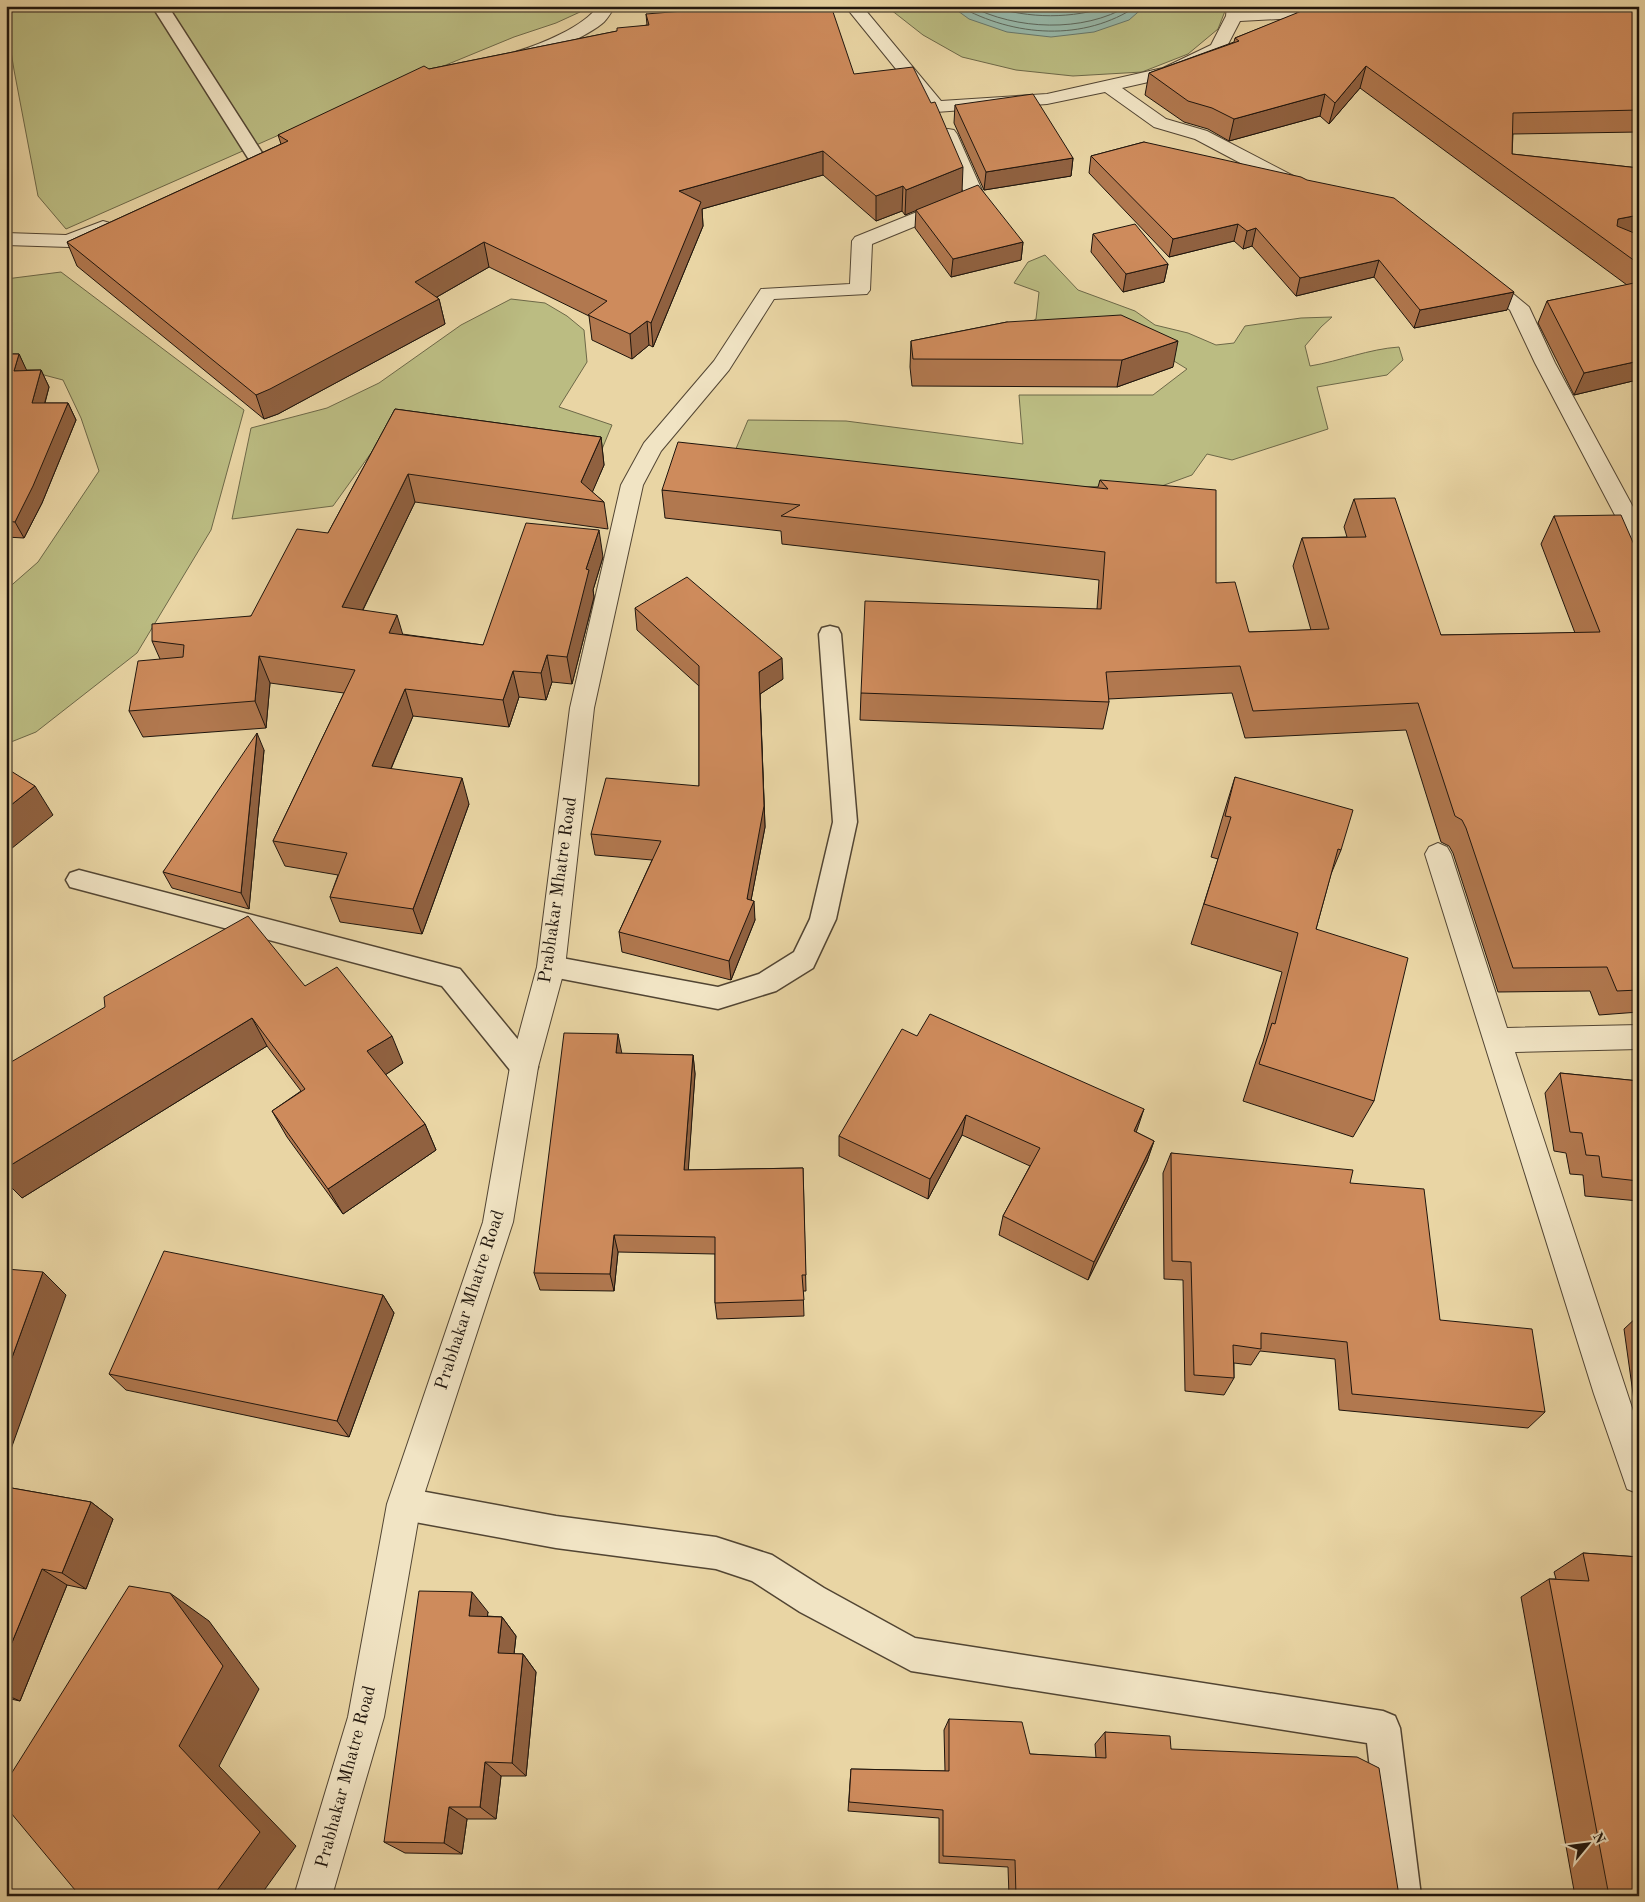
<svg xmlns="http://www.w3.org/2000/svg" width="1645" height="1902" font-family="'Old Standard TT',serif">
	<rect width="100%" height="100%" fill="#e9d5a4"/>
	<filter id="stains"><feTurbulence type="fractalNoise" baseFrequency=".004" numOctaves="4"/><feColorMatrix values="0 0 0 0 .2 0 0 0 0 .09 0 0 0 0 .02 0 0 0 .5 -.17"/></filter>
	<radialGradient id="worn" r=".72"><stop offset=".6" stop-color="#630" stop-opacity="0"/><stop offset="1" stop-color="#630" stop-opacity=".3"/></radialGradient>
	<path fill="#bbbc82" stroke="#6d6848" d="M6 6H584L580 12 556 23 514 37 322 116 66 229 38 196 14 70 6 20Z
		M886 6H1227L1218 29 1188 54 1142 72 1073 76 1016 70 962 57 923 35Z
		M1045 255 1078 290 1135 311 1155 325 1188 333 1216 345 1234 343 1245 326 1301 318 1332 317 1321 327 1305 346 1310 366C1340 361 1369 349 1399 347L1403 360 1387 375 1317 387 1328 429 1232 460 1207 454 1192 475 1123 500 730 463 748 420 846 421 1023 444 1019 395H1153L1187 369 1143 342 1011 334 1036 319 1039 292 1014 283 1028 262Z
		M61 272 244 410 211 530 137 653 36 732 6 744V590L38 562 99 471 81 418 63 380 6 365V279Z
		M511 299 545 303 567 316 584 330 587 362 559 407 612 425 600 454 389 428 333 506 232 519 251 428 327 408 379 383 461 325Z"/>
	<path fill="#97b8a9" stroke="#67776b" d="M951 6H1145L1129 20 1094 32 1051 37 1007 32 969 19Z"/>
	<g fill="none" stroke-linecap="round" stroke-linejoin="round">
		<path stroke="#5b665b" stroke-width="1" d="M959 6C1014 37 1084 42 1137 6
			M970 6C1016 30 1083 33 1128 6
			M989 6C1031 19 1070 19 1112 6"/>
		<defs>
			<path id="lane" d="M152 6H168L268 162 265 166 259 167 253 166Z
				M830 626 838 628 841 634 857 822 836 919 813 968 776 991 718 1009 542 975 538 967 542 959 551 956 718 987 759 974 794 952 810 919 833 822 819 634 822 628Z
				M79 870 460 969 534 1059 538 1067 534 1075 524 1079 514 1075 442 986 70 887 66 880 70 873Z
				M404 1488 556 1516 716 1537 772 1555 824 1588 915 1638 1383 1711 1395 1716 1400 1728 1421 1896H1385L1367 1743 911 1671 800 1612 752 1581 716 1569 556 1548 404 1520 393 1515 388 1504 393 1493Z"/>
			<path id="street" d="M598 6H615C612 11 608 18 604 22 591 34 531 64 515 60L512 56 515 52C539 45 584 27 598 6Z
				M845 6H862L941 101 1047 94 1163 68 1211 45 1226 16 1227 6H1243V10L1336 6 1341 7 1343 11 1341 15 1335 16 1240 21 1224 52 1175 76 1122 88 1166 119 1207 131 1307 183 1309 187 1307 191 1300 193 1293 191 1195 139 1154 127 1105 92 1047 104 936 112 930 111Z
				M948 129 954 130 957 134 984 195 982 199 872 244 870 290 867 294 774 299 729 370 661 451 643 485 594 708 565 967 538 1067 513 1222 421 1504 384 1717 332 1896H294L348 1717 387 1504 483 1222 510 1067 537 967 570 708 621 485 644 443 714 361 761 289 850 284 852 241 855 237 964 193 939 134 942 130Z
				M103 221 110 223 113 227 110 231 69 247 6 245V233L66 235Z
				M1481 271 1488 273 1529 307 1555 363 1639 518V548L1631 546 1628 540 1535 363 1510 310 1471 277 1474 273Z
				M1438 843 1447 847 1451 854 1507 1028 1639 1025V1049L1515 1052 1639 1429V1494L1627 1489 1594 1394 1425 854 1429 847Z"/>
		</defs>
		<use href="#lane" stroke="#524533" stroke-width="3"/>
		<use href="#street" stroke="#524533" stroke-width="2"/>
		<use href="#lane" fill="#f1e4c4" fill-rule="evenodd"/>
		<use href="#street" fill="#f1e4c4" fill-rule="evenodd"/>
	</g>
	<path fill="#b1784f" stroke="#1f150d" d="M1298 6H1639V132L1513 134 1512 154 1639 168V234L1638 235H1639V382L1637 380 1574 395 1538 323 1547 301 1627 285 1360 88 1329 124 1320 116 1229 141 1208 129 1184 122 1145 95 1149 73 1234 42 1235 38 1296 14Z
		M646 14 854 74 962 192 1023 242 1021 260 951 277 915 228 916 210 905 215 902 211 876 221 823 175 702 209 703 226 653 347 649 345 632 359 592 340 589 316 489 267 437 297 439 299 445 324 278 414 264 419 77 266 67 242 281 144 278 135 429 69 647 25Z
		M955 105 1073 158 1071 176 984 190 954 123Z
		M1144 142 1507 310 1414 328 1374 277 1296 296 1252 246 1243 249 1234 241 1169 257 1089 173 1091 156Z
		M1093 234 1168 264 1164 282 1123 292 1091 252Z
		M1007 322 1173 367 1117 387 912 386 910 367 911 341Z
		M6 354H19L26 370H41L49 387 45 403H68L76 420 42 503 24 538 6 537Z
		M395 409 601 437 604 465 592 492 604 502 608 529 415 502 363 610 402 634 483 645 603 557 593 590 594 597 572 684 552 682 546 700 519 697 509 727 413 716 391 769 469 804 422 934 340 922 330 897 338 875 285 866 273 841 344 693 270 683 266 728 143 737 129 711 160 659 152 641 251 616 328 533Z
		M1100 480 1216 583 1249 632 1311 630 1293 566 1302 538 1347 537 1344 527 1354 499 1441 635 1575 633 1541 544 1554 516 1639 556V1012L1599 1015 1590 991 1498 992 1453 853 1449 846 1441 842 1406 730 1245 738 1232 693 1108 699 1109 702 1103 729 860 720 861 693 1097 609 1099 580 782 544 781 531 665 518 662 490 1098 487Z
		M635 608 783 679 760 694 765 827 751 900 755 920 731 980 622 952 619 932 652 860 595 855 591 834 699 786V686L637 630Z
		M264 750 249 909 172 888 163 872Z
		M1235 777 1341 850 1331 874 1316 929 1374 1101 1353 1137 1243 1101 1256 1061 1263 1042 1282 972 1191 944 1218 859 1211 857 1222 819Z
		M305 986 403 1063 385 1075 425 1124 436 1150 343 1214 287 1137 272 1111 301 1091 267 1046 22 1198 6 1182Z
		M917 1036 1136 1132 1154 1141 1147 1161 1088 1280 999 1235 1003 1216 1030 1166 962 1135 928 1199 839 1156V1136Z
		M622 1054 693 1055 695 1074 688 1170 803 1168 806 1291H803L804 1316 717 1319 715 1303V1254L618 1252 614 1291 540 1290 534 1273Z
		M1560 1073 1639 1081V1201L1585 1196 1583 1175 1570 1174 1566 1153 1554 1151 1545 1093Z
		M1171 1153 1350 1183 1440 1320 1545 1412 1528 1428 1339 1410 1335 1359 1260 1351 1251 1365 1234 1363V1378L1224 1395 1185 1391 1183 1280 1164 1279 1163 1173Z
		M383 1295 394 1313 349 1437 126 1390 109 1374Z
		M1639 1315V1422L1636 1415 1624 1329Z
		M6 1487 91 1502 113 1519 86 1589 67 1585 20 1701 6 1698Z
		M1583 1553 1639 1557V1896H1575L1521 1597 1549 1579H1556L1554 1572Z
		M488 1612 487 1616 502 1617 516 1636 514 1654H523L536 1672 526 1776H501L496 1819H467L462 1854 405 1853 384 1842Z
		M949 1719 1030 1754 1096 1758 1095 1744 1105 1732 1171 1749 1399 1896H1009L1008 1867 939 1863V1818L848 1811 851 1769 945 1771 944 1730Z"/>
	<path fill="#906140" stroke="#1f150d" d="M1366 66 1360 88 1329 124 1335 103Z
		M1325 94 1320 116 1229 141 1234 119Z
		M823 151V175L702 209 703 226 653 347 651 323 679 191Z
		M1073 158 1071 176 984 190 986 172Z
		M963 167 962 192 905 215 906 190Z
		M903 186 902 211 876 221V196Z
		M1639 215V234L1609 241 1618 219Z
		M1238 224 1234 241 1169 257 1173 239Z
		M1256 228 1252 246 1243 249 1247 231Z
		M484 242 489 267 421 306 415 282Z
		M1023 242 1021 260 951 277 953 259Z
		M1379 260 1374 277 1296 296 1300 278Z
		M1168 264 1164 282 1123 292 1126 274Z
		M1514 292 1507 310 1414 328 1420 310Z
		M439 299 445 324 278 414 264 419 256 395Z
		M647 321 649 345 632 359 630 334Z
		M1178 341 1173 367 1117 387 1122 360Z
		M19 354 27 371H14Z
		M1639 361V378L1637 380 1574 395 1584 373Z
		M41 370 49 387 40 420 32 403Z
		M68 403 76 420 42 503 24 538 15 522Z
		M601 437 604 465 589 500 581 482Z
		M408 474 415 502 351 634 342 607Z
		M599 530 603 557 593 590 594 597 572 684 567 657 586 569Z
		M397 615 405 642 389 633Z
		M547 655 552 682 546 700 541 673Z
		M259 656 270 683 266 728 255 701Z
		M782 658 783 679 760 694 765 827 749 911 754 901 755 920 731 980 729 961 747 899 759 672Z
		M513 671 519 697 509 727 503 700Z
		M405 689 413 716 381 792 372 766Z
		M257 733 264 750 249 909 241 893Z
		M462 778 469 804 422 934 413 909Z
		M35 786 53 815 6 853V809Z
		M252 1018 267 1046 22 1198 6 1182V1168Z
		M618 1034 622 1054 616 1053Z
		M392 1036 403 1063 379 1079 367 1051Z
		M693 1055 695 1074 687 1189 684 1170Z
		M1144 1109 1137 1130 1128 1152 1134 1131Z
		M966 1115 962 1135 928 1199 930 1179Z
		M425 1124 436 1150 343 1214 328 1189Z
		M1154 1141 1147 1161 1088 1280 1094 1262Z
		M614 1235 618 1252 614 1291 610 1274Z
		M43 1272 66 1295 6 1463V1374Z
		M383 1295 394 1313 349 1437 337 1421Z
		M91 1502 113 1519 86 1589 62 1573Z
		M42 1569 67 1585 20 1701 6 1695V1657Z
		M472 1592 488 1612 485 1636 469 1616Z
		M170 1593 209 1621 259 1689 219 1766 296 1846 260 1896H213L179 1746Z
		M502 1617 516 1636 512 1671 498 1653Z
		M523 1654 536 1672 526 1776 512 1763Z
		M485 1762 501 1776 496 1819 480 1807Z
		M449 1807 467 1819 462 1854 444 1843Z"/>
	<path fill="#ce8b5c" stroke="#1f150d" d="M745 6H831L854 74 913 67 931 103 935 102 963 167 906 190 903 186 876 196 823 151 679 191 701 202 651 323 647 321 630 334 588 315 607 301 484 242 415 282 439 299 270 389 256 395 67 242 288 141 278 135 424 66 429 69 617 31V28L649 25 646 14Z
		M1307 6H1639V110L1513 113 1512 154 1639 168V215L1618 219 1617 226 1639 235V264L1366 66 1335 103 1325 94 1234 119 1212 108 1188 101 1149 73 1239 41 1235 38 1309 8Z
		M1033 94 1073 158 986 172 955 105Z
		M1144 142 1301 177 1307 180 1394 198 1514 292 1420 310 1379 260 1300 278 1256 228 1247 231 1238 224 1173 239 1091 156Z
		M978 185 1023 242 953 259 916 210Z
		M1135 224 1168 264 1126 274 1093 234Z
		M1639 282V361L1584 373 1547 301Z
		M1121 315 1178 341 1122 360 913 359 911 341 1007 322Z
		M6 354H19L14 371 41 370 32 403H68L33 486 15 522 6 521Z
		M395 409 601 437 581 482 604 502 408 474 342 607 397 615 389 633 483 645 526 523 599 530 586 569 589 570 567 657 547 655 541 673 513 671 503 700 405 689 372 766 462 778 413 909 330 897 347 853 273 841 355 670 259 656 255 701 129 711 138 661 183 657 184 645 152 641V624L251 616 297 529 328 533Z
		M678 442 1108 489 1100 480 1216 490V583L1235 582 1249 632 1329 629 1302 538 1366 537 1354 499 1395 498 1441 635 1600 632 1554 516 1621 515 1639 556V990L1617 991 1607 967 1513 968 1466 828 1462 820 1455 816 1418 703 1253 711 1240 666 1106 672 1109 702 861 693 865 601 1101 609 1105 552 781 516 800 505 662 490Z
		M687 577 782 658 759 672 764 806 747 899 754 901 729 961 619 932 661 841 591 834 606 778 699 786V666L635 608Z
		M257 733 241 893 163 872Z
		M6 768 35 786 6 809Z
		M1235 777 1353 810 1341 850 1338 849 1316 929 1408 958 1374 1101 1259 1064 1272 1023 1275 1024 1298 933 1204 904 1231 817 1225 816Z
		M248 916 305 986 337 967 392 1036 367 1051 425 1124 328 1189 272 1111 305 1089 252 1018 6 1168V1065L105 1007 104 997Z
		M930 1014 1144 1109 1134 1131 1154 1141 1094 1262 1003 1216 1040 1148 966 1115 930 1179 839 1136 902 1029 917 1036Z
		M564 1033 618 1034 616 1053 693 1055 684 1170 803 1168 806 1275H802L804 1300 715 1303V1237L614 1235 610 1274 534 1273Z
		M1560 1073 1639 1081V1181L1602 1177 1599 1156 1586 1155 1582 1133 1570 1132Z
		M1171 1153 1353 1170 1350 1183 1424 1189 1440 1320 1532 1329 1545 1412 1352 1394 1347 1342 1261 1333V1349L1233 1345 1234 1378 1194 1375 1191 1262 1172 1261Z
		M164 1251 383 1295 337 1421 109 1374Z
		M6 1269 43 1272 6 1374Z
		M6 1487 91 1502 62 1573 42 1569 6 1657Z
		M1583 1553 1639 1557V1896H1609L1549 1579 1589 1581Z
		M129 1586 170 1593 223 1666 179 1746 260 1832 213 1896H80L6 1807V1782Z
		M419 1591 472 1592 469 1616 502 1617 498 1653 523 1654 512 1763 485 1762 480 1807H449L444 1843 384 1842Z
		M949 1719 1022 1722 1030 1754 1106 1758 1105 1732 1170 1736 1171 1749 1357 1757 1379 1768 1399 1896H1016L1015 1860 943 1856V1810L849 1802 851 1769 949 1771Z"/>
	<g text-anchor="middle" dominant-baseline="central" stroke-width="4" stroke-linejoin="round" paint-order="stroke">
		<g font-size="18" fill="#1f150d" stroke="#f1e4c4">
			<text transform="translate(558 890) rotate(-82)">Prabhakar Mhatre Road</text>
			<text transform="translate(470 1300) rotate(-72)">Prabhakar Mhatre Road</text>
			<text transform="translate(346 1777) rotate(-75)">Prabhakar Mhatre Road</text>
		</g>
	</g>
	<rect width="1645" height="1902" fill="none" stroke="#e9d5a4" stroke-width="25"/>
	<rect x="8" y="8" width="1630" height="1887" fill="none" stroke="#1f150d" stroke-width="2.5"/>
	<rect x="12" y="12" width="1620" height="1877" fill="none" stroke="#1f150d"/>
	<g transform="translate(1588 1844) rotate(61)" stroke="#f1e4c4" stroke-width="4" paint-order="stroke">
	<path d="M0-4L9 19L0 12L-9 19Z" fill="#1f150d"/>
	<text y="-8" font-size="14" font-weight="bold" text-anchor="middle" fill="#1f150d">N</text>
	</g>
	<rect width="100%" height="100%" filter="url(#stains)"/>
	<rect width="100%" height="100%" fill="url(#worn)"/>
</svg>
